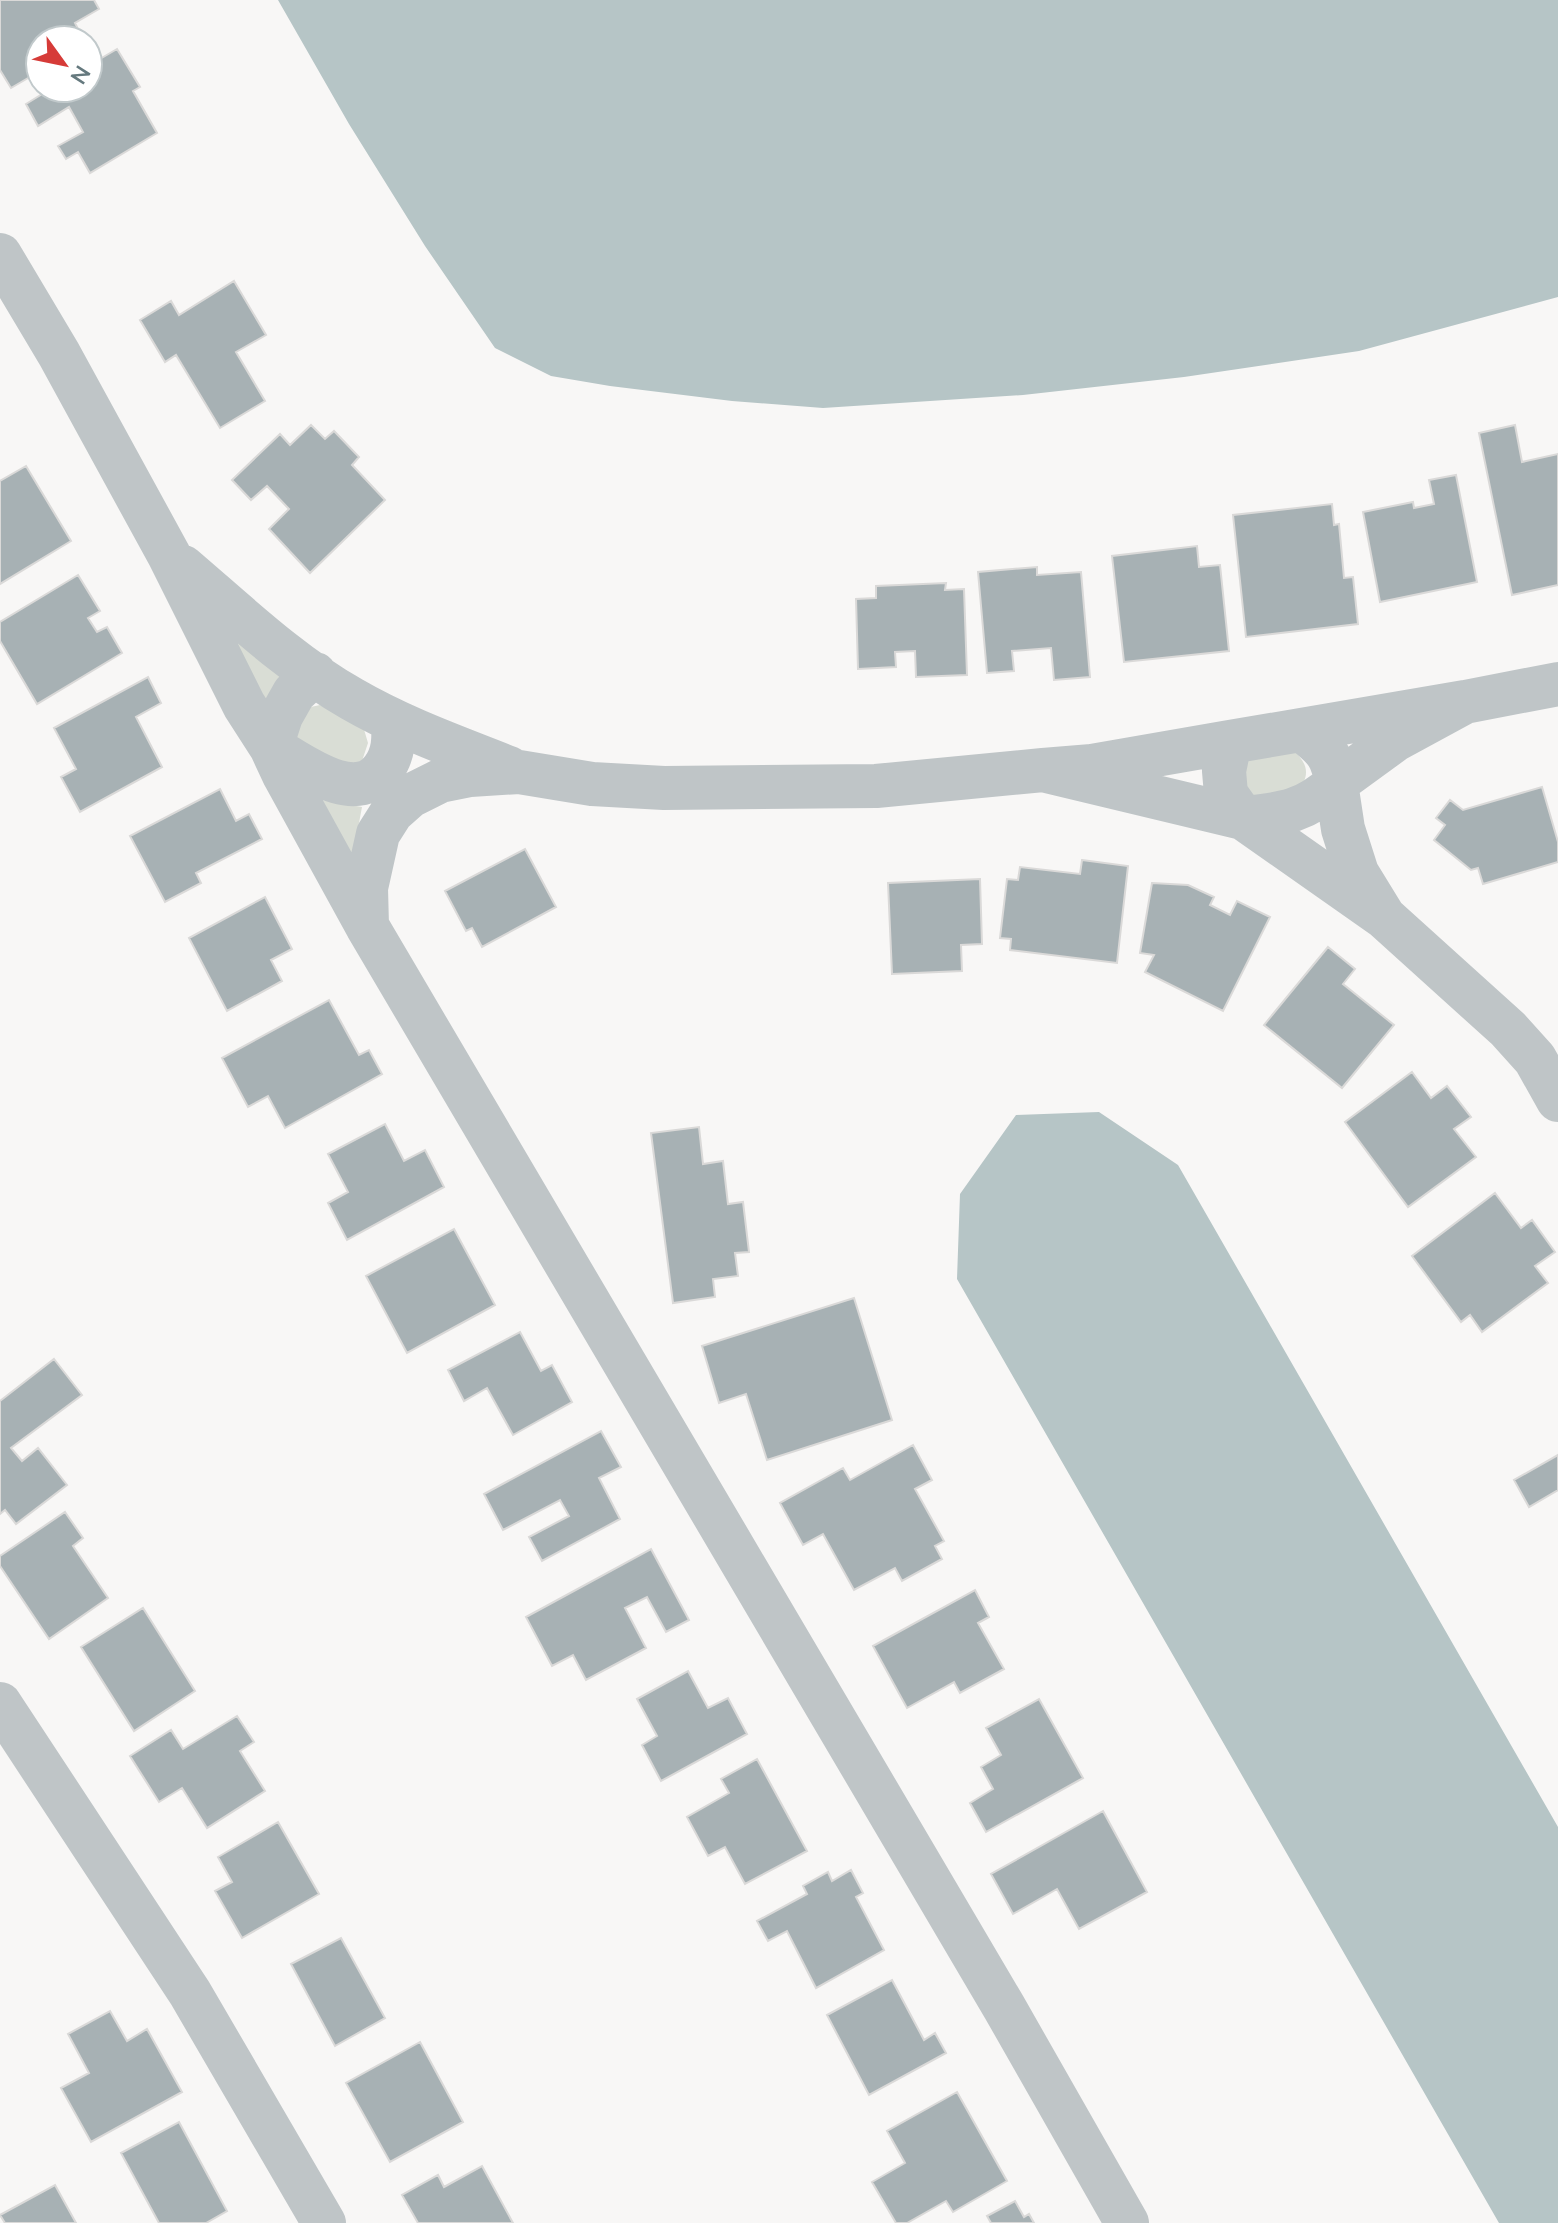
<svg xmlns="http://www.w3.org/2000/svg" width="1558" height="2223" font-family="'Nunito Sans',sans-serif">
	<rect width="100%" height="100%" fill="#f8f7f6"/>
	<path fill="#d9ddd5" d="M219 622 284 673 263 703Z
		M320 705 363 726 368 743 362 761 345 766 301 748 293 732 306 708Z
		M1291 748C1309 764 1311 775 1296 794L1247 797 1242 758Z
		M306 797 362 807 350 871Z"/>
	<path fill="#b6c5c6" d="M278 0H1558V297L1359 351 1184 377 1023 395 823 408 732 401 610 386 551 376 495 348 425 246 349 124Z
		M1099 1112 1178 1165 1558 1827V2223H1499L957 1279 960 1194 1016 1115Z"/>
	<path fill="#a7b1b4" stroke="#dad9d8" stroke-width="2" d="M0 0H94L99 9 75 23 80 33 68 40H40V71L11 88 0 70Z
		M117 49 140 87 133 91 157 133 90 173 78 152 66 159 58 146 83 132 69 107 38 126 26 104 52 88H88V66Z
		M234 281 266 335 236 352 265 401 220 428 176 355 165 362 140 320 171 301 179 315Z
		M311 425 325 439 334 431 359 457 352 465 385 500 310 573 269 529 289 509 267 486 251 500 232 480 280 434 290 445Z
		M1515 425 1522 462 1558 454V585L1512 595 1479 433Z
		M26 466 71 541 0 584V481Z
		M1456 475 1477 582 1380 602 1363 512 1413 502 1414 508 1434 504 1429 480Z
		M1332 504 1334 525 1339 524 1344 578 1353 577 1358 624 1246 637 1233 515Z
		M1197 546 1199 567 1220 565 1229 651 1124 662 1112 556Z
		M1037 567V575L1081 572 1090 677 1054 680 1051 648 1012 651 1014 671 987 673 978 572Z
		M78 575 100 611 88 618 97 632 107 627 122 653 37 704 0 641V622Z
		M946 583 945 590 964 589 967 675 916 677 915 651 895 652 896 667 858 669 856 599 876 598V586Z
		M148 677 161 703 136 717 162 767 80 812 61 777 76 769 54 728Z
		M1542 787 1558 842V862L1483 884 1478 868 1471 870 1434 840 1445 825 1436 818 1450 800 1463 810Z
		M220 789 236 821 249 814 262 839 196 873 201 883 165 902 130 836Z
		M525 849 556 907 482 947 472 928 466 931 445 891Z
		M1082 860 1128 866 1117 963 1010 950 1011 939 1000 938 1007 879 1018 880 1020 867 1080 874Z
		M980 879 982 944 961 945 962 971 892 974 888 883Z
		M1152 883 1188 885 1214 897 1210 905 1230 915 1237 901 1270 917 1223 1011 1145 972 1154 955 1140 953Z
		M265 897 292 949 271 960 282 981 227 1011 189 938Z
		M1328 947 1355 969 1343 984 1394 1025 1342 1088 1264 1025Z
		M329 1000 359 1055 369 1050 382 1074 285 1128 268 1096 248 1107 222 1058Z
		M1412 1072 1431 1098 1447 1086 1471 1117 1454 1129 1476 1157 1408 1207 1345 1122Z
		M385 1124 404 1161 425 1150 444 1187 347 1240 328 1203 348 1192 328 1154Z
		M699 1127 703 1164 723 1161 728 1204 743 1202 749 1252 735 1253 738 1276 713 1279 715 1297 673 1303 651 1133Z
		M1495 1193 1521 1228 1532 1220 1555 1252 1535 1266 1548 1283 1482 1332 1470 1315 1461 1322 1412 1256Z
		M454 1229 495 1305 407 1353 366 1276Z
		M854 1298 892 1420 767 1460 746 1394 719 1403 702 1346Z
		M520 1332 541 1371 552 1365 572 1402 513 1435 487 1388 464 1401 448 1370Z
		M54 1359 82 1395 11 1448 22 1461 38 1448 67 1485 16 1524 5 1510 0 1514V1401Z
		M601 1431 621 1467 599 1478 620 1519 542 1561 529 1537 569 1516 560 1500 503 1530 484 1494Z
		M913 1445 932 1480 915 1489 944 1541 935 1546 942 1559 902 1581 895 1568 854 1590 823 1534 803 1545 780 1503 843 1468 850 1480Z
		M1558 1455V1490L1529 1507 1514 1480Z
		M65 1512 83 1538 73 1546 108 1598 49 1639 0 1566V1556Z
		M651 1549 689 1620 666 1632 647 1597 625 1608 646 1648 586 1680 573 1655 552 1666 526 1617Z
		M975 1590 989 1617 978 1623 1004 1669 960 1693 954 1682 907 1708 873 1646Z
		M143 1608 195 1691 134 1731 81 1647Z
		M688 1671 708 1708 728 1698 747 1734 661 1781 642 1745 657 1736 637 1699Z
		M1039 1699 1083 1778 986 1832 970 1803 993 1789 981 1767 1001 1755 986 1728Z
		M237 1716 254 1742 240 1751 265 1791 207 1828 182 1788 159 1802 130 1756 171 1730 183 1749Z
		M757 1759 807 1851 745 1884 725 1847 708 1856 687 1817 729 1793 721 1779Z
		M1103 1811 1147 1892 1079 1929 1057 1889 1013 1914 991 1874Z
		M278 1822 319 1894 242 1938 215 1891 232 1882 218 1857Z
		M851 1870 863 1893 856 1897 884 1950 816 1988 787 1931 768 1941 757 1921 807 1894 803 1886 828 1872 832 1881Z
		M341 1938 385 2018 335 2046 291 1964Z
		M892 1980 924 2040 935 2033 946 2053 869 2095 827 2015Z
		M110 2011 127 2041 147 2029 182 2092 91 2142 61 2088 89 2073 68 2034Z
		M420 2042 463 2122 390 2162 346 2083Z
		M957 2092 1007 2181 953 2212 946 2201 907 2223H896L872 2182 905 2163 887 2131Z
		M179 2122 227 2211 206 2223H159L121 2153Z
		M482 2166 513 2223H418L402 2195 438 2175 444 2187Z
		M55 2185 76 2223H5L0 2215Z
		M1015 2201 1024 2217 1029 2214 1034 2223H991L987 2216Z"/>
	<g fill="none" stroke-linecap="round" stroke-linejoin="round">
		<path stroke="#bfc5c7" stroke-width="44" d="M0 255 59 354 169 555 244 705 271 747 284 775 367 926 1004 2007 1127 2223
			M183 567C237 613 290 664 352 699 402 728 456 747 509 768
			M315 674 294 693 281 716 271 747C301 764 355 807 383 769 394 754 394 739 393 721
			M1465 702 1558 684
			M1230 742 1092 766 1043 770 1243 818 1384 917 1357 873 1343 829 1336 783 1395 740 1465 702 1230 742 1224 771 1226 794 1243 818C1283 814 1305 812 1336 783 1333 754 1324 748 1302 730
			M1384 917 1508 1029 1535 1059 1558 1100
			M367 926 366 888 378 834 392 812 410 796 440 781 470 775 519 772 592 784 664 788 876 786 1043 770
			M0 1704 190 1993 324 2223"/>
	</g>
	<g transform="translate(64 64) rotate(123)"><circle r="38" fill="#ffffff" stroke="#c1c9cb" stroke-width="2"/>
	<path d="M0-6L14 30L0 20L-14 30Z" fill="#d63b38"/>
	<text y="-12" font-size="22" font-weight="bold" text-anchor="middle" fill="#65797e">N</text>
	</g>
</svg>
